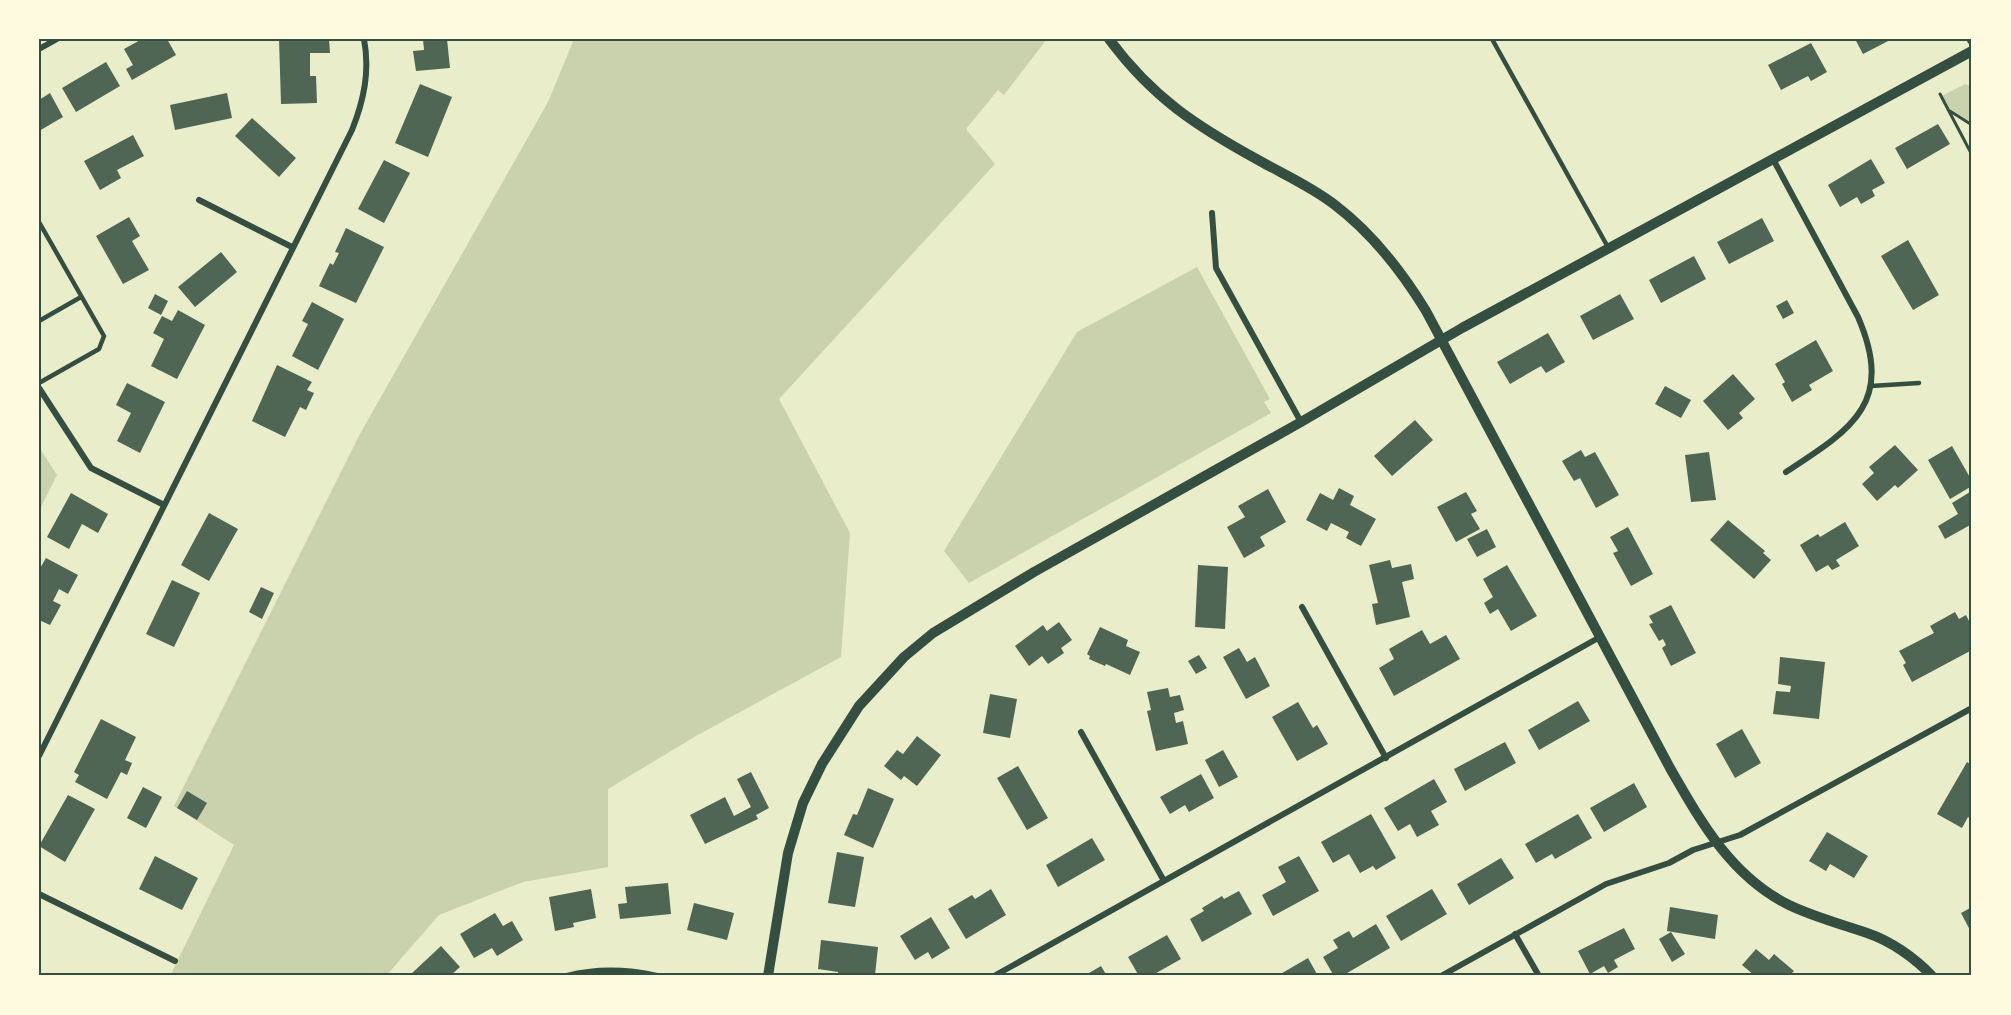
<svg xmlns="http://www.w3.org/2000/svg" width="2011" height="1015" font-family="Lato,sans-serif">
	<rect width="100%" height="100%" fill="#e9edc9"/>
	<path fill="#cad2ad" d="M574 39H1047L1004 95 998 90 966 129 995 164 779 399 850 533 841 657 696 736 608 789V867L523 882 439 915 386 976H170L234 845 174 806 360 434 548 102Z
		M1965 84 1972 87V123L1949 108 1942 96Z
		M1197 267 1270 399 1264 402 1271 413 969 583 944 551 1077 332Z
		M39 447 57 475 39 511Z"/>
	<path fill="#4f6655" d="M142 39H167L176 55 132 80 126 69 133 65 124 49Z
		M279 39H329L330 53H310V76H316L317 103 281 104Z
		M423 39H447L450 68 416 71 413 51 424 50Z
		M1855 39H1892L1863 54Z
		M1811 43 1827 72 1811 81 1808 76 1781 90 1768 65Z
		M106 62 120 86 76 112 62 88Z
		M420 84 452 97 428 157 395 143Z
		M50 93 63 117 39 131V100Z
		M227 93 232 118 175 130 170 105Z
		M252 118 296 158 279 177 235 136Z
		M1938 124 1950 144 1907 169 1895 148Z
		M133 135 144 156 117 170 121 178 100 190 84 161Z
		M1871 159 1885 183 1872 190 1875 196 1861 204 1857 197 1840 207 1828 185Z
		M384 160 410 173 384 223 358 209Z
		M129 217 140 236 132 241 149 270 123 284 96 236Z
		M1762 218 1774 241 1729 264 1717 242Z
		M346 228 384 247 356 303 319 286 330 263 333 265 339 253 335 252Z
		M1908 240 1939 295 1913 310 1881 256Z
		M221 252 237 272 195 307 178 287Z
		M1694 256 1706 279 1661 303 1649 280Z
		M155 294 168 301 161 315 148 308Z
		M1620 294 1634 319 1593 340 1580 316Z
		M1787 300 1794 313 1783 319 1776 306Z
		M312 302 344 319 318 370 292 356 308 324 302 321Z
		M178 310 205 325 177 379 151 366 164 339 153 333 162 316 172 321Z
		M1548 333 1565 362 1546 373 1541 366 1510 384 1497 362Z
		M1816 340 1833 371 1809 385 1812 390 1792 402 1782 384 1785 382 1775 364Z
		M277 365 312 382 307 390 314 393 306 410 300 407 285 437 252 421Z
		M1733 374 1755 399 1739 413 1743 418 1728 430 1703 401Z
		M127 383 165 402 140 453 117 441 131 413 116 405Z
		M1665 386 1691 400 1681 418 1655 404Z
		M1415 420 1433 440 1392 476 1374 456Z
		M1895 445 1918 470 1898 488 1895 485 1877 501 1862 484 1874 473 1869 467Z
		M1952 446 1972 481V486L1950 499 1928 460Z
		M1581 450 1585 457 1595 452 1619 495 1596 508 1580 478 1574 481 1562 461Z
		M1709 452 1716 500 1691 502 1685 455Z
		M1339 488 1354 496 1350 505 1376 519 1361 546 1346 538 1349 532 1331 523 1327 531 1306 520 1320 493 1333 500Z
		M1268 489 1286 522 1260 537 1265 546 1244 558 1227 527 1245 517 1238 506Z
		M1466 492 1477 511 1471 514 1480 529 1456 542 1437 507Z
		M1970 492 1972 495V524L1945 539 1938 526 1958 514 1952 503Z
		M71 493 108 514 98 533 82 524 69 549 47 537Z
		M209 513 238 529 209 581 181 565Z
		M1728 520 1765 551 1763 553 1771 560 1754 579 1710 540Z
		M1845 522 1859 546 1836 560 1840 566 1832 570 1828 565 1816 572 1800 545 1818 534 1820 537Z
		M1628 527 1653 574 1631 586 1613 553 1618 551 1610 537Z
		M1487 529 1496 547 1477 557 1467 539Z
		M46 558 78 575 68 594 59 589 53 601 61 605 50 625 39 620V570Z
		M1390 560 1392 568 1411 564 1414 579 1402 582 1410 617 1376 625 1372 604 1378 603 1369 565Z
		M1198 565 1228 567 1225 629 1195 627Z
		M1507 565 1537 616 1511 631 1498 609 1490 614 1484 603 1493 597 1483 579Z
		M172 580 200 593 174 647 146 634Z
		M261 587 274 593 262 619 249 612Z
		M1671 605 1696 653 1671 666 1662 648 1666 645 1663 639 1659 641 1649 624 1653 623 1649 616Z
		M1955 612 1959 619 1966 615 1972 627V638L1969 640 1972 650 1912 682 1903 665 1906 663 1899 651 1934 633 1930 626Z
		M1059 622 1072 640 1061 648 1064 653 1048 664 1042 656 1029 666 1015 646 1043 625 1047 631Z
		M1100 627 1128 640 1126 646 1140 652 1130 675 1106 664 1105 666 1089 659 1090 656 1087 654Z
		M1422 630 1430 644 1446 635 1460 659 1394 696 1379 668 1394 659 1389 649Z
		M1239 648 1247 662 1255 657 1270 686 1246 699 1223 657Z
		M1199 655 1207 668 1196 674 1188 661Z
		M1780 657 1825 662 1819 719 1773 714 1776 691 1790 692 1791 686 1778 684Z
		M1168 688 1170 697 1180 695 1184 710 1174 713 1176 723 1183 721 1188 744 1156 751 1147 711 1151 710 1147 692Z
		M990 694 1017 699 1010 738 983 733Z
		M1578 701 1590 721 1539 750 1528 730Z
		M1298 702 1313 728 1317 725 1328 744 1297 761 1272 717Z
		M101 719 136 737 125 760 132 763 127 775 121 772 107 799 75 782 79 775 74 772Z
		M1742 729 1761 763 1735 778 1716 744Z
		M917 736 941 755 917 786 904 776 901 780 884 766 897 750 903 754Z
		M1505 742 1516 763 1465 791 1454 769Z
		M1223 750 1238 777 1219 787 1205 760Z
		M1967 762 1972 765V820L1968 817 1962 828 1937 814Z
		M1018 766 1048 818 1027 830 997 778Z
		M751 772 769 808 756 815 758 819 705 844 690 815 725 797 734 816 751 807 737 779Z
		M1201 774 1214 798 1189 812 1185 805 1170 814 1160 797Z
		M1434 779 1447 802 1431 811 1439 825 1417 837 1410 824 1398 831 1384 808Z
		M1634 783 1647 807 1604 832 1590 808Z
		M143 787 162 797 146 828 127 818Z
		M868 788 894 799 873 848 844 835 853 814 857 815Z
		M187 791 207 803 197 820 177 808Z
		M68 795 95 809 65 862 39 846Z
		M1371 814 1396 858 1376 870 1373 866 1360 873 1349 854 1333 863 1321 842Z
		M1578 814 1592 838 1555 859 1552 854 1536 863 1525 844Z
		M1827 832 1868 856 1854 878 1830 864 1826 871 1809 861Z
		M1092 838 1105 860 1058 887 1046 865Z
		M837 852 864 857 855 907 828 903Z
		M155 856 198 878 182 910 139 889Z
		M1299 856 1319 891 1273 916 1262 895 1286 882 1278 867Z
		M1501 858 1514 878 1469 905 1457 884Z
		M668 883 671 914 620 919 618 904 627 903 625 887Z
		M591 889 596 918 573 923 574 927 555 931 549 897Z
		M991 889 1006 915 966 939 948 909 972 895 975 899Z
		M1432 889 1447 914 1401 941 1386 916Z
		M1239 891 1252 914 1202 942 1190 919 1204 911 1202 908 1222 896 1224 899Z
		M694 903 734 913 727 940 687 930Z
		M1670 907 1718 915 1715 939 1667 931Z
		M1972 907V934L1961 913Z
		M495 913 503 926 512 921 523 940 497 956 492 948 474 958 460 934Z
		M931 917 950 948 932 959 928 952 915 960 900 936Z
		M1376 924 1390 948 1342 976H1334L1323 957 1338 948 1333 940 1349 931 1353 938Z
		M1624 928 1635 949 1614 960 1618 967 1608 973 1604 966 1590 974 1578 951Z
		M1671 932 1685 954 1672 962 1659 939Z
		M1167 935 1181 959 1151 976H1139L1128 957Z
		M821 940 878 947 875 975 857 973 856 976H838V972L818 969Z
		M441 946 460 967 450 976H411L410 975Z
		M1756 949 1769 960 1774 954 1794 971 1789 976H1755L1742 965Z
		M1308 958 1318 976H1277Z
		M1101 966 1107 976H1091L1089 973Z"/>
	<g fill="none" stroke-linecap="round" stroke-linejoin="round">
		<path stroke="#344e41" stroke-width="3" d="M1940 94 1972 155
			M1950 111 1972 125"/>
		<path stroke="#344e41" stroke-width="4.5" d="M1492 39 1609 249
			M39 222 104 336 99 349 39 383
			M39 321 81 297
			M1871 386 1919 383"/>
		<path stroke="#344e41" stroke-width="6" d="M39 49 57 39
			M1773 159 1858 317C1895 403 1852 429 1786 472
			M199 200 292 247
			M1212 213 1216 268 1301 422
			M39 388 91 468 164 505
			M1302 607 1386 758
			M1081 732 1164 881
			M39 756 352 130C364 100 370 71 364 39
			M39 894 175 961
			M1515 934 1539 976
			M567 976C598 968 626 969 657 976
			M994 976 1600 637
			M1441 976 1606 884 1669 863 1693 850 1740 835 1972 708"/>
		<path stroke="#344e41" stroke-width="10" d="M1109 39C1153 98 1196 126 1260 161 1285 175 1312 187 1335 205 1373 234 1401 270 1426 311L1670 768C1701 822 1731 876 1789 905 1814 917 1841 924 1867 933 1891 941 1915 958 1932 976
			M1972 39V40
			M768 976 788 853 803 803 822 764 859 706 904 657 933 633 1034 572 1301 422 1462 328 1972 51"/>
	</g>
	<rect width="2011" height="1015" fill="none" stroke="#fefae0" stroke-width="81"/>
	<rect x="40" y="40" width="1930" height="934" fill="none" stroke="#344e41" stroke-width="2"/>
</svg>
